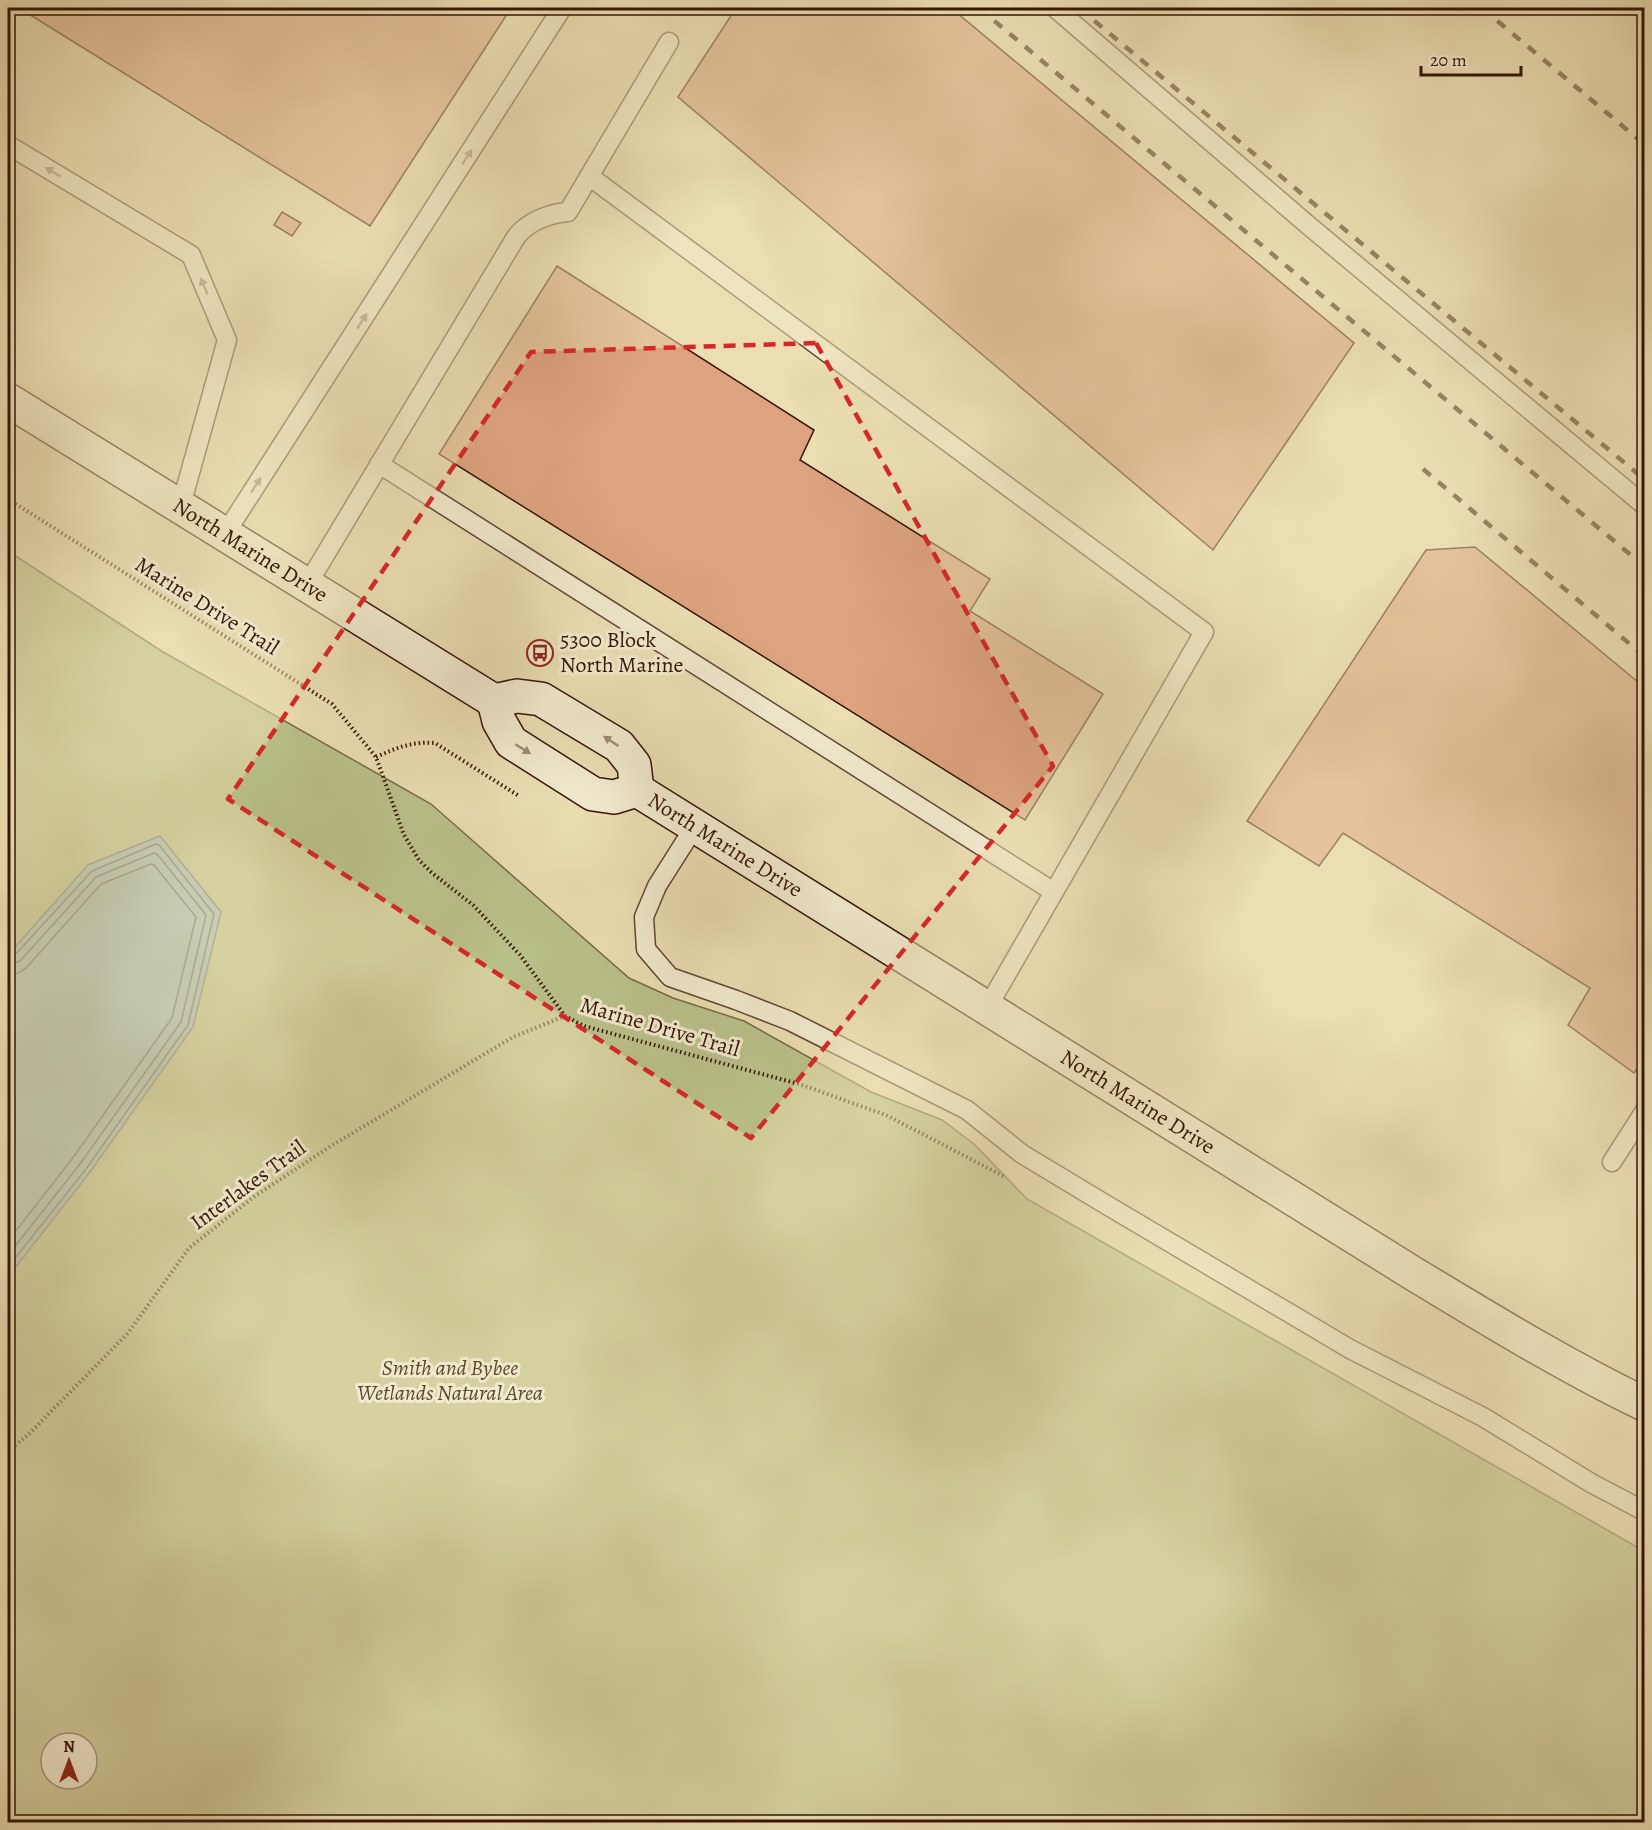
<svg xmlns="http://www.w3.org/2000/svg" width="1652" height="1830" font-family="Alegreya,serif">
	<rect width="100%" height="100%" fill="#ebdeb3"/>
	<filter id="stains"><feTurbulence type="fractalNoise" baseFrequency=".00333" numOctaves="4"/><feColorMatrix values="0 0 0 0 .2 0 0 0 0 .09 0 0 0 0 .02 0 0 0 .5 -.17"/></filter>
	<radialGradient id="worn" r=".72"><stop offset=".6" stop-color="#630" stop-opacity="0"/><stop offset="1" stop-color="#630" stop-opacity=".3"/></radialGradient>
	<path fill="#bac18b" stroke="#786a4a" stroke-width="1.5" fill-rule="evenodd" d="M8 551 163 652 431 804 629 978 673 998 744 1021 871 1092 942 1120 974 1144 1027 1199 1644 1551V1822H8ZM51 1743H87V1779H51Z"/>
	<path fill="#9bbbb5" stroke="#727870" stroke-width="1.5" d="M160 836 221 912 193 1027 90 1172 8 1277V955L88 865Z"/>
	<g fill="none" stroke-linecap="round" stroke-linejoin="round">
		<path stroke="#68685e" stroke-width="1.5" d="M8 958 14 956 92 871 156 844 159 845 214 914 188 1025 86 1169 8 1267
			M8 966 20 961 96 877 154 853 157 854 206 915 181 1022 80 1164 8 1255
			M8 975 18 973 26 968 101 884 151 864 154 865 196 917 172 1018 72 1159 8 1241"/>
	</g>
	<path fill="#dda380" stroke="#351408" stroke-width="1.5" d="M19 8H511L370 226Z
		M736 8H951L1354 343 1213 550 678 97Z
		M282 212 301 223 292 236 274 225Z
		M557 266 814 430 800 460 990 579 970 611 1103 694 1025 820 439 454Z
		M1475 547 1644 687V1058L1634 1073 1568 1025 1590 988 1343 833 1319 866 1247 821 1426 550Z"/>
	<g fill="none" stroke-linecap="round" stroke-linejoin="round">
		<defs>
			<path id="lane" d="M1055 8 1308 225 1644 505
				M8 145 191 255 227 340 181 505
				M589 176 1204 632 987 1008
				M379 464 1054 892
				M225 534 562 8
				M307 585 516 237C527 222 550 213 568 212L669 42
				M695 826 657 886 644 917 646 949 670 977 736 1000 790 1021 967 1110 1022 1154 1110 1207 1350 1349 1483 1417 1591 1483 1644 1511
				M1612 1162 1644 1112"/>
			<g id="secondary">
				<path id="s1" d="M8 400 494 701 517 696 541 699 619 746 634 765 637 790"/>
				<path id="s2" d="M494 701 499 721 511 742 593 794 614 797 637 790 1414 1274C1489 1319 1565 1366 1644 1404"/>
			</g>
		</defs>
		<use href="#lane" stroke="#624633" stroke-width="21"/>
		<use href="#secondary" stroke="#351408" stroke-width="36"/>
		<path stroke="#351408" stroke-width="4" stroke-dasharray="1.5 3" stroke-linecap="butt" d="M8 499 332 704 376 757 404 835 419 860 432 873 473 905 520 955 565 1016 584 1026 799 1084 886 1115 1005 1177
			M376 757C396 748 413 741 435 743L519 796
			M8 1451 29 1434 128 1333 189 1248 255 1196 331 1146 513 1037 565 1016"/>
		<use href="#lane" stroke="#f2eace" stroke-width="18"/>
		<use href="#secondary" stroke="#f2eace" stroke-width="33"/>
		<path stroke="#351408" stroke-width="4.5" stroke-dasharray="10 10" stroke-linecap="butt" d="M979 8 1644 566
			M1079 8 1644 479
			M1482 8 1644 144
			M1423 469 1644 656"/>
	</g>
	<defs><path id="oneway-solid" d="M-6-.8H1V-3.2L6.5 0L1 3.2V.8H-6Z" transform="scale(1.5)"/></defs>
	<g fill="#9d8a75">
		<use href="#oneway-solid" transform="translate(467 157) rotate(-57)"/>
		<use href="#oneway-solid" transform="translate(53 172) rotate(-149)"/>
		<use href="#oneway-solid" transform="translate(204 286) rotate(-113)"/>
		<use href="#oneway-solid" transform="translate(362 321) rotate(-57)"/>
		<use href="#oneway-solid" transform="translate(256 485) rotate(-57)"/>
		<use href="#oneway-solid" transform="translate(611 741) rotate(-147)"/>
		<use href="#oneway-solid" transform="translate(523 749) rotate(32)"/>
	</g>
	<path d="M0 0H1652V1830H0ZM816 343 1053 766 751 1138 228 799 531 352Z" fill="#ebdeb3" fill-opacity=".55" fill-rule="evenodd"/>
	<path fill="none" stroke="#d62828" stroke-width="4.5" stroke-dasharray="12 8" stroke-linejoin="round" d="M816 343 1053 766 751 1138 228 799 531 352Z"/>
	<defs>
		<symbol id="bus-ring" viewBox="-11 -11 22 22"><circle r="9.5" fill="#f2eace" stroke="#8f2418" stroke-width="1.5"/><path d="M-5-6H5V4H4V6H2V4H-2V6H-4V4H-5ZM-3.5-4V0h7V-4ZM-3.5 1.2v1.5H-2V1.2ZM2 1.2v1.5H3.5V1.2Z" fill="#8f2418"/></symbol>
	</defs>
	<g fill-rule="evenodd">
		<use href="#bus-ring" x="525" y="638" width="30" height="30"/>
	</g>
	<g text-anchor="middle" dominant-baseline="central" stroke-width="6" stroke-linejoin="round" paint-order="stroke">
		<g font-size="22" fill="#351408" stroke="#f2eace">
			<text stroke="none"><textPath href="#s1" startOffset="285">North Marine Drive</textPath></text>
			<text transform="translate(207 606) rotate(32)">Marine Drive Trail</text>
			<text stroke="none"><textPath href="#s2" startOffset="291">North Marine Drive</textPath></text>
			<text transform="translate(660 1027) rotate(16)">Marine Drive Trail</text>
			<text stroke="none"><textPath href="#s2" startOffset="777">North Marine Drive</textPath></text>
			<text transform="translate(248 1185) rotate(-36)">Interlakes Trail</text>
		</g>
		<g font-size="22" fill="#351408" stroke="#f2eace" text-anchor="start">
			<text x="560" y="640">5300 Block<tspan x="560" dy="25">North Marine</tspan></text>
		</g>
		<g font-size="22" font-style="italic" fill="#5d482f" stroke="#f2eace">
			<text x="450" y="1368">Smith and Bybee<tspan x="450" dy="25">Wetlands Natural Area</tspan></text>
		</g>
	</g>
	<rect width="1652" height="1830" fill="none" stroke="#ebdeb3" stroke-width="30"/>
	<rect x="9" y="9" width="1634" height="1812" fill="none" stroke="#351408" stroke-width="3"/>
	<rect x="15" y="15" width="1622" height="1800" fill="none" stroke="#351408" stroke-width="1.5"/>
	<g transform="translate(69 1761)"><circle r="28" fill="#f2eace" stroke="#a6947f" stroke-width="1.5"/>
	<path d="M0-4.5L10 22L0 15L-10 22Z" fill="#8f2418"/>
	<text y="-9" font-size="16" font-weight="bold" text-anchor="middle" fill="#351408">N</text>
	</g>
	<path d="M1421 66v9h100v-9" fill="none" stroke="#351408" stroke-width="3"/>
	<text x="1430" y="66" font-size="18" fill="#351408" stroke="#f2eace" stroke-width="4.5" paint-order="stroke">20 m</text>
	<rect width="100%" height="100%" filter="url(#stains)"/>
	<rect width="100%" height="100%" fill="url(#worn)"/>
</svg>
